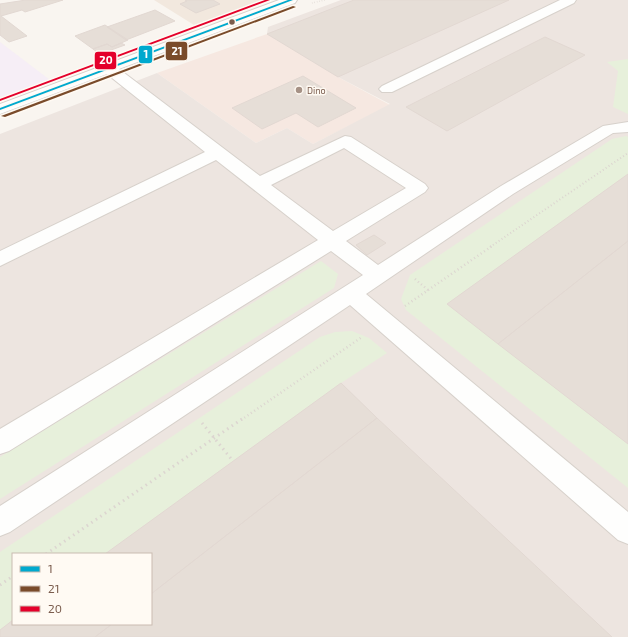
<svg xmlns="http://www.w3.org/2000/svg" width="628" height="637" font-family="'Exo 2',sans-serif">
	<rect width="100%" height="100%" fill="#f9f5f0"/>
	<path fill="#f2e8de" d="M154 0H267L194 25Z"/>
	<path fill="#f6e8e1" d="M267 34 338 77 390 105 313 144 287 128 256 143 157 73Z"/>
	<path fill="#ede5e0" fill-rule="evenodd" d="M341 0H628V637H0V134L157 73 256 143 287 128 313 144 390 104 338 77 267 34 268 27ZM13 554H151V624H13Z"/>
	<path fill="#f6eef6" d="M0 42 50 80 0 98Z"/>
	<path fill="#e7f0db" d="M628 59V114L613 107 618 71 607 62Z
		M626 136 628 137V174L447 304 628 444V488L406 310 401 299 410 275 612 139Z
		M321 261 338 274 334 288 0 499V457Z
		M352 331 369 338 387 353 341 383 105 554H13V620L0 630V552L320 337 335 332Z"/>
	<path fill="#e6ded7" stroke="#e2d8d2" d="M26 0H63L25 12 22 10 1 16 27 36 9 42 0 35V4Z
		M185 0H213L220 4 196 13 180 4 187 1Z
		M354 0H509L338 77 267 34Z
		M155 10 175 21 126 40 107 27Z
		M105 25 128 40 112 47 107 44 93 49 75 36Z
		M545 37 585 55 447 131 406 107Z
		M121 43 125 45 100 54 93 49 107 44 112 47Z
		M303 76 356 108 318 127 296 113 262 129 232 108Z
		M628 174V241L498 344 447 304Z
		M374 235 386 243 367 255 356 245Z
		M628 241V444L498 344Z
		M341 383 377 418 151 594V554H105Z
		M377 418 612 637H95L112 624H151V594Z
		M13 620V624H112L95 637H0V630Z"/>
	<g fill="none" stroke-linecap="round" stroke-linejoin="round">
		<defs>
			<path id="minor" d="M279 0H297L295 3 119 69 260 176 345 136 351 137 425 184 428 188 425 192 346 241 378 265 501 186 603 126 628 122V132L613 133 513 194 366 294 628 512V544L618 540 350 305 10 532 0 536V506L363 275 331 251 9 451 0 454V429L318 240 216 160 0 266V251L205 152 107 74 0 114V104ZM344 148 406 188 333 231 271 185Z
				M560 0H576L574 3 392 92H382L379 89 382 86Z"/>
		</defs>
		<use href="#minor" stroke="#d7d1cb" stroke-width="2"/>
		<path stroke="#dcd5d0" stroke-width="1.5" stroke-dasharray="0.5 2" stroke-linecap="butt" d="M312 3 325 0"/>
		<path stroke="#dcd5d0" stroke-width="2" stroke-dasharray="1 2.5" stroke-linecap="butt" d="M490 247 628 153"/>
		<path stroke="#dcd5d0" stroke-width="2.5" stroke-dasharray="1 3" stroke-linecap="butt" d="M415 279 428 290
			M405 306 492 246
			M241 420 362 337"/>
		<path stroke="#dcd5d0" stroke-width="3" stroke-dasharray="1.5 4" stroke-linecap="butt" d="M202 423 233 461
			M46 554 242 419
			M0 585 13 576"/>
		<use href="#minor" fill="#fefefd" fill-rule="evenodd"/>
		<defs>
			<path id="bus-1" d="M288 0H293L0 110V108Z"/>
			<path id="bus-2" d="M293 6 296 7 5 117 1 116Z"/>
			<path id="bus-3" d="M265 0H270L0 101V99Z"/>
		</defs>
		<use href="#bus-1" stroke="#fffaf3" stroke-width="3"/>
		<use href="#bus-2" stroke="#fffaf3" stroke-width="3"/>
		<use href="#bus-3" stroke="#fffaf3" stroke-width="3"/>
		<use href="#bus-1" fill="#00a9ce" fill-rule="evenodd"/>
		<use href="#bus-2" fill="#7a4b2a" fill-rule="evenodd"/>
		<use href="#bus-3" fill="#e4002b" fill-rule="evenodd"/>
	</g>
	<circle fill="#7a5c4d" stroke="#fffaf3" stroke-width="1.5" cx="232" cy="22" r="3.5"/>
	<circle fill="#a69286" stroke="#fffaf3" stroke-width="1.5" cx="299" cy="90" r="4"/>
	<g text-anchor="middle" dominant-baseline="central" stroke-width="3" stroke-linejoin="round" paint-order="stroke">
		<g font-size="9" fill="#7a5c4d" stroke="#fffaf3" text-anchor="start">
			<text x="307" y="90">Dino</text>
		</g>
	</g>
	<g stroke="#fffaf3" stroke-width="1.5">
		<rect x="165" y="41" width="23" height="20" rx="4" fill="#7a4b2a"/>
		<rect x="138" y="45" width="15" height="19" rx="4" fill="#00a9ce"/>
		<rect x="94" y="51" width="23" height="19" rx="4" fill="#e4002b"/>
	</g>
	<g font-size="11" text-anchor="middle" font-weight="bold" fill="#fff">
		<text x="177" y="55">21</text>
		<text x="146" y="58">1</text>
		<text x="106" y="64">20</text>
	</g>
	<rect x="12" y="553" width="140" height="72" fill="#fffaf3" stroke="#cabbb1"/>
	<rect x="20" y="566" width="20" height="6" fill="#00a9ce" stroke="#cabbb1"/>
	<text x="48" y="573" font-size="12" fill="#7a5c4d">1</text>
	<rect x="20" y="586" width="20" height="6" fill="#7a4b2a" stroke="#cabbb1"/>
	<text x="48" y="593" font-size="12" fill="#7a5c4d">21</text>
	<rect x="20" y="606" width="20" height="6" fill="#e4002b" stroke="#cabbb1"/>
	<text x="48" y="613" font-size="12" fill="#7a5c4d">20</text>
</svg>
